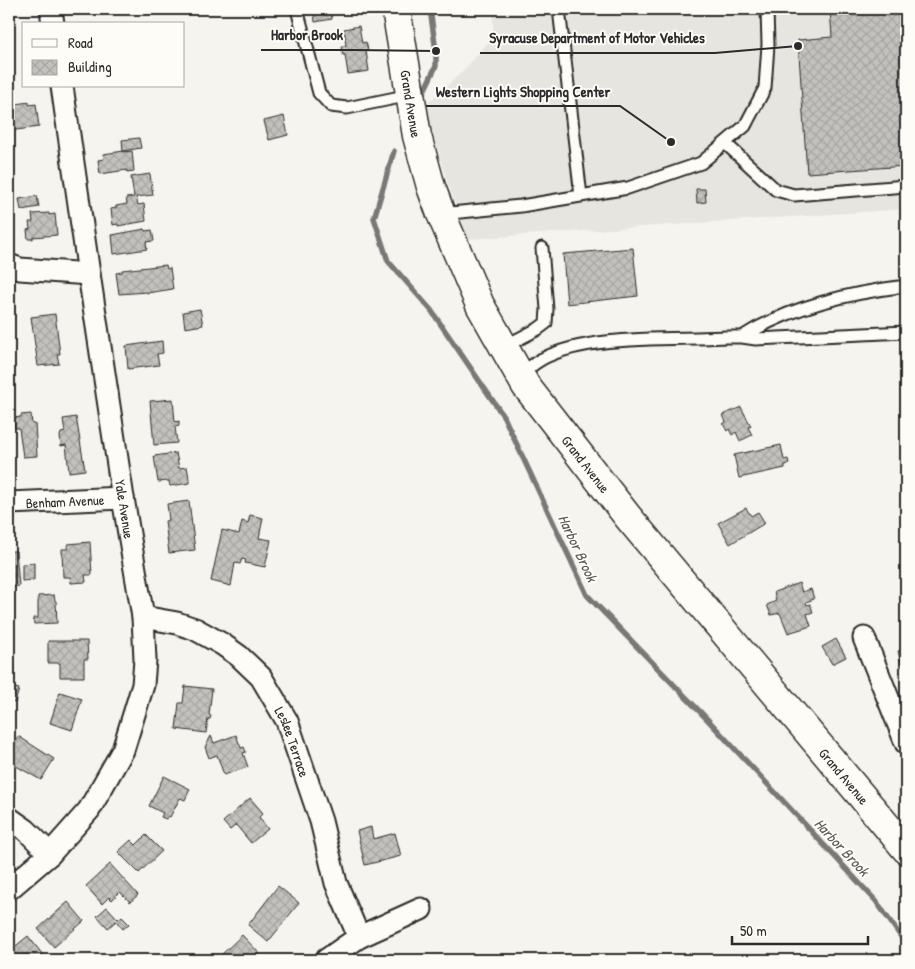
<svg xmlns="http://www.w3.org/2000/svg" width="915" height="969" font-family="'Patrick Hand',sans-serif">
	<defs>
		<pattern id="building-cross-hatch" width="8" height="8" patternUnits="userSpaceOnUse" patternTransform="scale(1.25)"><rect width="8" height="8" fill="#c2c1be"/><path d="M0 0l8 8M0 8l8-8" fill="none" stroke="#a7a6a3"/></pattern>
	</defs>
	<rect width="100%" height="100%" fill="#f5f4ef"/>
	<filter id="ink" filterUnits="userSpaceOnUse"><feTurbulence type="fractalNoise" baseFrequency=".02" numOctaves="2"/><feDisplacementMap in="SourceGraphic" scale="10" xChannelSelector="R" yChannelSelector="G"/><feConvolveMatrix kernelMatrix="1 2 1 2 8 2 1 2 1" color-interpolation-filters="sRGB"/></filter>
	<g filter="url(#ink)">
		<path fill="#e6e5e0" d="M493 9H906V209L467 239 446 177 425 106 463 71 493 37Z"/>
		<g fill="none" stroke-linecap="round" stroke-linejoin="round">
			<path stroke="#797877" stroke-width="5.5" d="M424 91 436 66V51L430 9
				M394 151 374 218 388 261 431 310 504 417 587 595 708 720 876 901 906 944"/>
		</g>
		<path fill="url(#building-cross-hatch)" stroke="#2b2b2b" d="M81 9H112L88 13V11L82 12Z
			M830 9H906V166L807 173 798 40 832 37Z
			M331 11 332 19 315 22 314 13Z
			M359 26 362 43 366 42 368 50 366 51 369 71 348 74 345 55H343L341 46H346L344 29Z
			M29 102V105L36 104 39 127 9 131V105Z
			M284 116 288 135 269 140 264 121Z
			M139 138 141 148 123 151 122 140Z
			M124 151V152L132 151 134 171 127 172V170L100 174 98 160 104 159 103 154Z
			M150 174 153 195 136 197 138 205 144 204 146 221 118 226V224L113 225 111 209 116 208V206L127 204 126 198 134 197 131 177Z
			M696 189H705L706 202 697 203Z
			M37 196 39 207 21 210 19 199Z
			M49 213V215L55 214 57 235 33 237V239H28L27 230 30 229 29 222H33L32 214Z
			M145 229V231L152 230 154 241 146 242 147 249 114 254 112 235Z
			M633 248 638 296 567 304 563 254Z
			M166 265 167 269 170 268 173 289 147 293V292L119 294 116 273 122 272V270Z
			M200 309 203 325 185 328 183 312Z
			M55 314 60 354H57L59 364 38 366 31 317Z
			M162 341 163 353 157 354 159 365 128 369 126 346Z
			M173 399 175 422 179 421V426L175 427 177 443 154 445 150 401Z
			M741 407 751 426 748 427 752 435 740 441 736 432 732 435 729 429 727 431 723 424 726 422 723 415Z
			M31 414 32 424H35L37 456 23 457 19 428H15L13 418 21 417V415Z
			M76 417 85 470 69 472 66 445 61 446 60 436 61 433 65 432 63 419Z
			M781 445 784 460 788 459 789 464 785 465V468L739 478 734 455Z
			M176 453 179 468 187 467 190 483 170 486 169 481 158 482 154 456Z
			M189 501 195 550 169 553 165 521 169 520 167 504Z
			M746 508 751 516 758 512 765 523 730 544 718 523Z
			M250 515 263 518 259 538 271 540 265 567 245 563 246 560 242 559 240 564 235 563 231 586 211 581 222 530 239 534 242 521 248 523Z
			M90 542 92 575H85L86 582 71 583 70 577H63L62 549H68V544Z
			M9 551H16L19 586 9 587Z
			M34 563V580L22 581V564Z
			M799 583 802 592 811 589 814 599 806 602 807 605 810 604 813 612 807 614 811 626 788 633 780 613 771 615 767 605 776 601 774 592Z
			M54 595 55 601H56L57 623 34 624 33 618H38V596Z
			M836 639 846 657 832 664 822 647Z
			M48 641H87L88 659H84V677H60V663H48Z
			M906 649V666L902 667 898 651Z
			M185 686 212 689 209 715 211 716 210 719H208L206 733 176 729 179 703H183Z
			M11 687 19 689 15 703 9 701Z
			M60 692 82 699 72 730 50 723Z
			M236 735 241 748 244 747 246 752 243 753 248 767 224 775 217 755 209 758 205 747 211 736 214 743Z
			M18 736 54 759 41 780 9 762V750Z
			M164 776 190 789 185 800 180 798 170 817 168 816 166 819 161 817 163 813 149 806Z
			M250 798 263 813 259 817 268 829 251 843 236 825 230 830 223 822Z
			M371 827 373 839 395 833 401 856 365 865 357 831Z
			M146 835 162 851 139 873 118 852 131 840 136 845Z
			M110 864 138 895 130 902 120 892 112 900 109 897 102 904 86 886Z
			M278 886 299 903 268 942 248 925Z
			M68 902 84 921 54 947 38 929Z
			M107 907 118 919 121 916 129 924 123 929 116 921 108 928 97 916Z
			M242 935 260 954 253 960H216Z
			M28 936 43 955 36 960H9V949L11 947 12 949Z"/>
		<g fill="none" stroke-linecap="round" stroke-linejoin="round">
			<defs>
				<path id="lane" d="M297 9 319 93 331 106 347 108 410 95
					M559 9 581 196
					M725 143 776 190 794 195 906 186
					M441 214 521 206 628 188 701 163 745 126 765 88 768 45 767 9
					M742 337C791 306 850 293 906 286
					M503 347 538 329 546 323 547 309 542 248
					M520 375C527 370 534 363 542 359 589 334 671 340 725 337H742L756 339 906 332"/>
				<g id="street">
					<path d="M51 9 53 24"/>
					<path d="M9 265 20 269 89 274"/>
					<path id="s1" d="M9 503 123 498"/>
					<path id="s2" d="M143 617 177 623 195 629 222 644 239 656 261 677 287 721 321 821 336 883 359 937"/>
					<path d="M864 638 906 743"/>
					<path d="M9 818 26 830 50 854"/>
					<path d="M9 889 50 854 89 810 123 750 143 685 145 660 143 617 123 498 89 274 62 86"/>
					<path d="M326 960 359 937 421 909"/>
				</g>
				<g id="secondary">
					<path id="s3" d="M396 9 417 136 431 187 441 214 480 305 526 386 628 517 906 849"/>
				</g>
			</defs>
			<use href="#lane" stroke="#2b2b2b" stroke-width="15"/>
			<use href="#street" stroke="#2b2b2b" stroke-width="25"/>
			<use href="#secondary" stroke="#2b2b2b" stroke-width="31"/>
			<use href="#lane" stroke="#fdfcf7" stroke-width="11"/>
			<use href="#street" stroke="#fdfcf7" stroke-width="21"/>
			<use href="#secondary" stroke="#fdfcf7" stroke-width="28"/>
		</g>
	</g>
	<g text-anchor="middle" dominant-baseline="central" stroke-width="4" stroke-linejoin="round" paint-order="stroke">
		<g font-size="14" fill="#2b2b2b" stroke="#fdfcf7">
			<text stroke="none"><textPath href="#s3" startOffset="96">Grand Avenue</textPath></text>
			<text stroke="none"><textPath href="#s3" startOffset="501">Grand Avenue</textPath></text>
			<text stroke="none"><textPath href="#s1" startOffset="56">Benham Avenue</textPath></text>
			<text transform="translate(125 509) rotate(81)">Yale Avenue</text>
			<text stroke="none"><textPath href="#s2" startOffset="208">Leslee Terrace</textPath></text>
			<text stroke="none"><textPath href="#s3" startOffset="906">Grand Avenue</textPath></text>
		</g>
		<g font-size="15" font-style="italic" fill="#585857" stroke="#fdfcf7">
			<text transform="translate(578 548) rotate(65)">Harbor Brook</text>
			<text transform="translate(842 847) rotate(47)">Harbor Brook</text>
		</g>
	</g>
	<path fill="none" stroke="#2b2b2b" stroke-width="2" d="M436 51L353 50H261M798 46L715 53H480M671 142L620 106H426"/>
	<g fill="#2b2b2b" stroke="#fdfcf7" stroke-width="2">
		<circle cx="436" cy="51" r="5"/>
		<circle cx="798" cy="46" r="5"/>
		<circle cx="671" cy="142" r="5"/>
	</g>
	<g font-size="15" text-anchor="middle" font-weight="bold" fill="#2b2b2b" stroke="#fdfcf7" stroke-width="4" stroke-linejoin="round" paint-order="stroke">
		<text x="307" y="40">Harbor Brook</text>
		<text x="597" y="43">Syracuse Department of Motor Vehicles</text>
		<text x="523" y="97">Western Lights Shopping Center</text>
	</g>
	<rect width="915" height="969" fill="none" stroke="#fdfcf7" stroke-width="30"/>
	<rect x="15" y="15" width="885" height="939" fill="none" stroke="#2b2b2b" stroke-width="2" filter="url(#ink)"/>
	<rect x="22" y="22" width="162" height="65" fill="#fdfcf7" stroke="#a9a8a5"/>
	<rect x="32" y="39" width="25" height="8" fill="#fdfcf7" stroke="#a9a8a5"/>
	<text x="68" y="48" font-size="15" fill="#2b2b2b">Road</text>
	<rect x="32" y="60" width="25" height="15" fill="url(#building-cross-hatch)" stroke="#a9a8a5"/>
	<text x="68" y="72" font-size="15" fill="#2b2b2b">Building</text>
	<path d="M732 936v8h136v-8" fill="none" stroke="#2b2b2b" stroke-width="2.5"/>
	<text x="740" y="936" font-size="15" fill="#2b2b2b" stroke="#fdfcf7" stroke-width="4" paint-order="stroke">50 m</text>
</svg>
